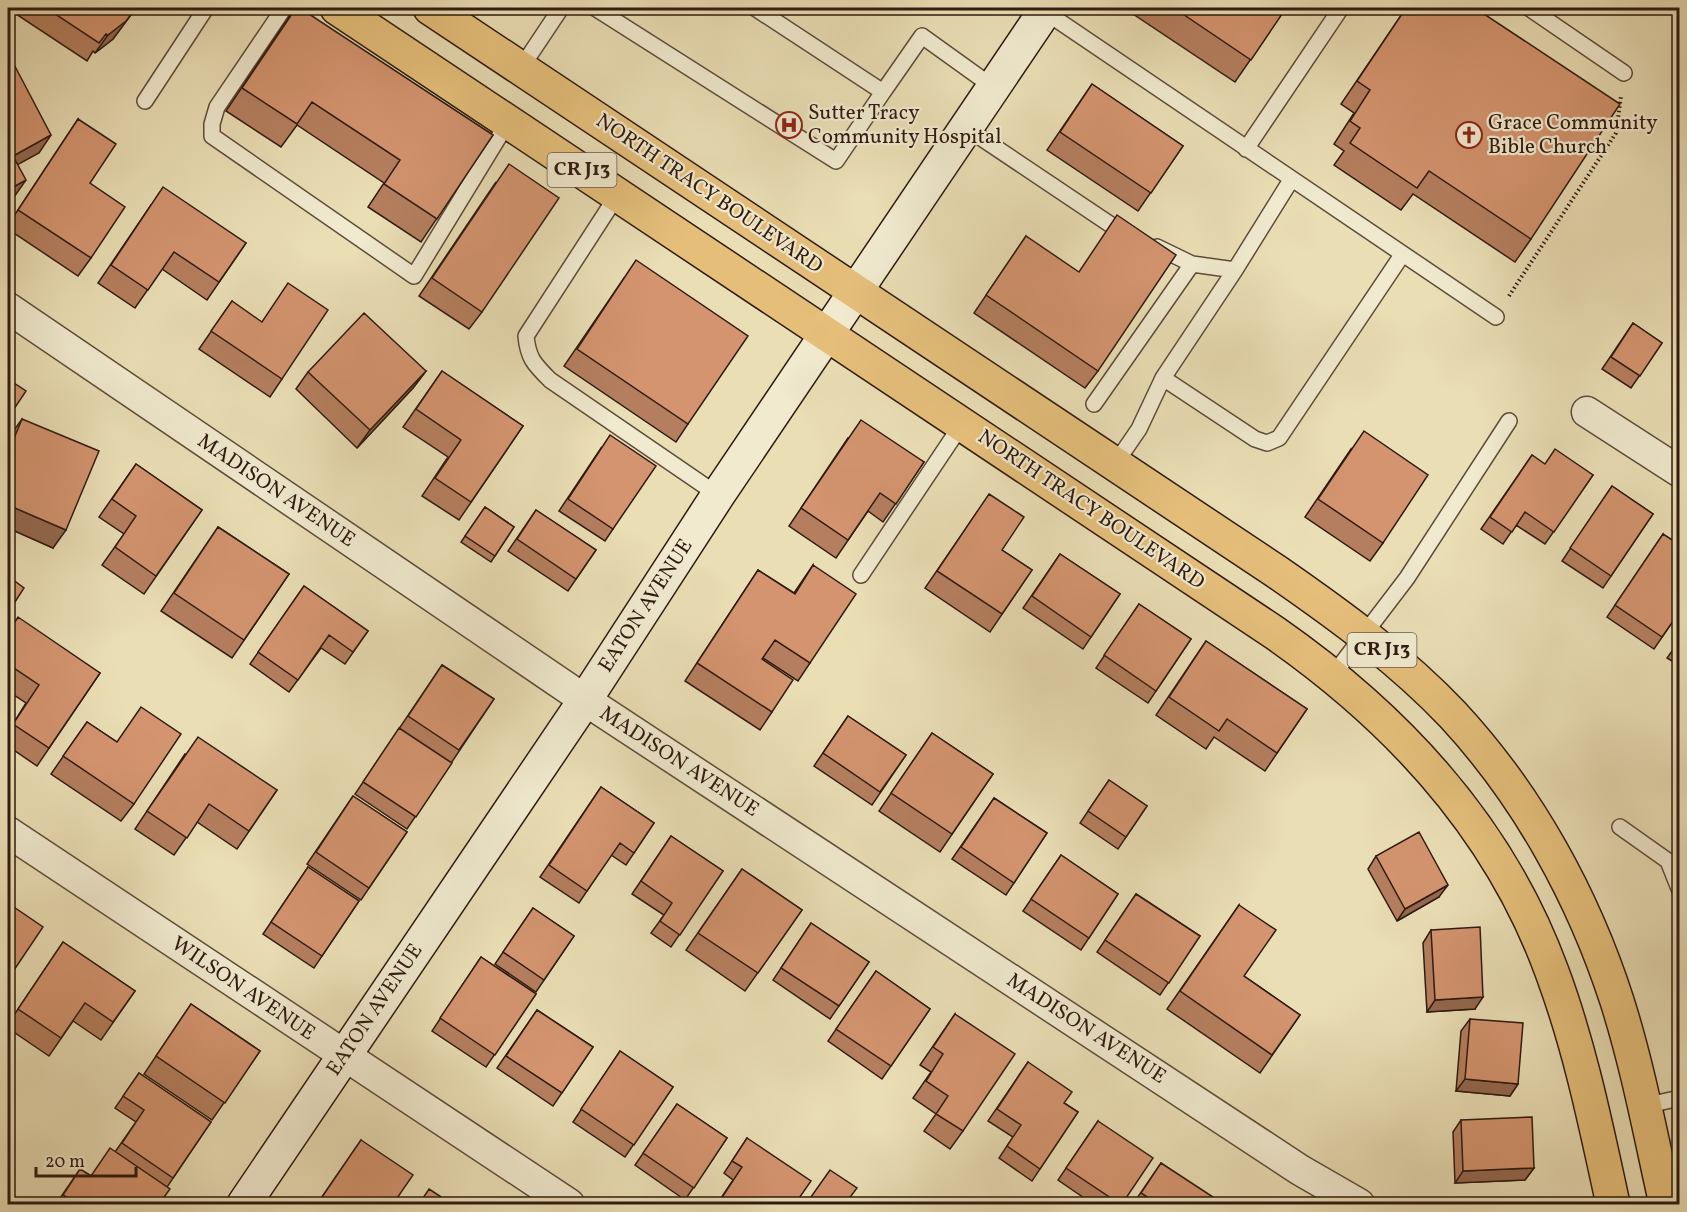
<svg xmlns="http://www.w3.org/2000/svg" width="1687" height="1212" font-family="Vollkorn,serif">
	<rect width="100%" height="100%" fill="#eadeb5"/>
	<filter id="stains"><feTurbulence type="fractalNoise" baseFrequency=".00333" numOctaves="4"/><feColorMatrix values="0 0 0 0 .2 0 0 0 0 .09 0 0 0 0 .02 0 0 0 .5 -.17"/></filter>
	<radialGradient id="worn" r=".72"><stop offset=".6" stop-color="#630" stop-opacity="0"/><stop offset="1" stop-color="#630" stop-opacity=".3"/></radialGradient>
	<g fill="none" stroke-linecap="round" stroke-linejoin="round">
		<defs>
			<path id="lane" d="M284 8 217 107 212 124V136L414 276 508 122
				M595 8 836 161 883 92
				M755 8 883 92 922 36 993 87
				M1529 8 1624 73
				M1044 11 1496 317
				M521 68 561 8
				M145 101 206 8
				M965 127 1114 227 1127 233
				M1246 149 1341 8
				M618 194 526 336C528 358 534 364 550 380L718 495
				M1157 247 1192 264 1235 270 1291 180
				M1163 378 1255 439 1267 443 1279 438 1402 255
				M1094 404 1192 264
				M1115 464 1139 429 1163 378 1235 270
				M861 575 962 424
				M1333 675 1407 578 1509 421
				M1620 827 1668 861 1680 891
				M1644 1106 1680 1098"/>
			<path id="street" d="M8 308 585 700 1300 1170 1359 1204
				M1587 412 1680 472
				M8 832 569 1204"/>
			<path id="secondary" d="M244 1204 585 700 718 495 1047 8"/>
			<path id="primary" d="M337 8 1275 633C1398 719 1500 829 1552 972 1580 1047 1596 1126 1613 1204
				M430 8 1277 572C1339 615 1401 660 1453 715 1528 796 1583 896 1617 1001 1638 1067 1651 1137 1666 1204"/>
		</defs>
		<use href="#lane" stroke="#5e4b3a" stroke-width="18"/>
		<use href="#street" stroke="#5e4b3a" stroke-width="33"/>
		<use href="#secondary" stroke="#2f1a11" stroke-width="36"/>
		<use href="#primary" stroke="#2f1a11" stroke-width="36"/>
		<path stroke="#2f1a11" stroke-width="4" stroke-dasharray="1.5 3" stroke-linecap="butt" d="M1509 296 1616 133 1621 96"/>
		<use href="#lane" stroke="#f1eacf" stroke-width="15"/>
		<use href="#street" stroke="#f1eacf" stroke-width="30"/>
		<use href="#secondary" stroke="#f1eacf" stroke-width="33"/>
		<use href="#primary" stroke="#e5bf7a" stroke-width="33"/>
	</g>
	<path fill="#b57f5f" stroke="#2f1a11" stroke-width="1.5" d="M16 8H136L113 39 95 53 93 51 87 61 13 12Z
		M295 8 493 135 421 242 368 207 384 183 297 125 281 147 226 111Z
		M1124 8H1286L1235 82Z
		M1406 8H1475L1531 239 1515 262 1413 194 1401 210 1334 165 1344 151 1334 144 1354 113 1341 104Z
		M1092 84 1183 146 1138 211 1047 150Z
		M78 119 90 183 91 258 78 276 8 229V225Z
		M496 182 482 312 469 329 419 296Z
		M151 205 246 243 207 300 162 269 135 308 98 283Z
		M1026 236 1098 371 1085 388 974 313Z
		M624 278 688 424 676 442 564 366Z
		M232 301 282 379 270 397 199 349Z
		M1633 323 1662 343 1631 388 1602 369Z
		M426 371 413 388 357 448 296 389 308 372Z
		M442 371 523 426 459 520 422 496 448 457 403 427Z
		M1680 377V391L1673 387Z
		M22 419 53 548 8 528V441L9 437Z
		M848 438 924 462 883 522 868 511 836 558 789 526Z
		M601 448 613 529 605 541 559 511Z
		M1351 449 1383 543 1370 561 1305 517Z
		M1532 455 1544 464 1593 475 1545 544 1516 525 1503 544 1481 529Z
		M136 464 202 510 144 594 102 565 124 534 99 517Z
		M1612 486 1653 514 1603 588 1562 561Z
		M485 507 514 527 491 562 461 542Z
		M536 510 596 550 568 591 508 551Z
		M977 512 1002 550 1032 570 990 632 925 588Z
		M218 527 289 574 232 658 161 611Z
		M1663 534 1680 611 1654 649 1607 617Z
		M1060 554 1120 594 1083 649 1023 608Z
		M813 565 810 663 798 681 763 658 762 659 772 712 760 730 685 681 758 570 794 593Z
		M304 586 368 631 345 664 321 648 289 692 250 664Z
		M1139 604 1191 639 1148 703 1096 668Z
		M8 632 100 673 37 766 8 746V732L26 703 8 691Z
		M1680 640V666L1667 658Z
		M1206 641 1307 709 1265 771 1214 737 1206 749 1156 715Z
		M442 665 494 699 407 829 355 794Z
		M848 716 906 755 872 805 814 766Z
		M87 722 117 742 134 804 121 821 51 774Z
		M932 733 993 774 940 852 879 811Z
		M185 754 277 790 237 849 197 822 174 855 135 829Z
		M1109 780 1147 806 1118 849 1080 823Z
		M601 787 654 823 626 865 611 855 579 903 540 877Z
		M353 796 407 832 361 900 307 864Z
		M994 798 1047 833 1006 895 952 859Z
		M671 836 723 871 671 947 651 933 664 915 632 894Z
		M1061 855 1118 894 1081 950 1023 911Z
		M1376 856 1439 897 1397 921 1368 869Z
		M308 867 359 901 314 968 263 934Z
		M742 869 802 910 745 991 686 950Z
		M1136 894 1200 936 1160 995 1097 952Z
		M1239 905 1244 976 1300 1015 1260 1073 1167 1009Z
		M533 908 574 936 536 992 495 964Z
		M811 923 869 962 830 1019 773 980Z
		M1431 930 1475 1009 1427 1012 1423 943Z
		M63 942 135 991 101 1040 73 1021 49 1056 8 1028V1024Z
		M481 957 536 994 486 1067 432 1031Z
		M876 971 930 1009 882 1079 828 1041Z
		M191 1004 260 1051 212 1120 144 1074Z
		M537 1010 593 1047 553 1106 497 1068Z
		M955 1014 963 1131 950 1149 924 1131 936 1114 913 1098 931 1072 920 1065Z
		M1470 1019 1518 1084 1510 1096 1456 1091 1461 1031Z
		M620 1051 673 1087 625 1157 573 1122Z
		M1028 1062 1064 1103 1078 1112 1032 1181 999 1158 1013 1137 988 1121Z
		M139 1073 211 1122 167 1187 159 1204H56L80 1169 91 1176 115 1152 136 1122 115 1108Z
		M677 1104 727 1138 685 1200 635 1165Z
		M1461 1120 1534 1168 1525 1180 1455 1183 1453 1132Z
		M1098 1121 1122 1204H1093L1058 1180Z
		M747 1138 795 1204H717L733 1180 724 1173Z
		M361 1140 393 1204H317Z
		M1161 1163 1212 1204H1133Z"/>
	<path fill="#94684e" stroke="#2f1a11" stroke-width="1.5" d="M136 8 113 39 95 53 108 35Z
		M51 135 39 153 8 170 13 156Z
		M26 180 14 197 8 201V190Z
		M426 371 413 388 357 448 370 430Z
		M8 505 66 530 53 548 8 528Z
		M1448 885 1439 897 1397 921 1405 909Z
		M1483 997 1475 1009 1427 1012 1435 1000Z
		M1465 1079 1518 1084 1510 1096 1456 1091Z
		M1534 1168 1525 1180 1455 1183 1463 1171Z"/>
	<path fill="#d3946f" stroke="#2f1a11" stroke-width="1.5" d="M46 8H136L126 21 108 35 106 34 99 43Z
		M296 8H300L493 135 437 219 384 184 400 160 312 102 297 124 242 88Z
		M1174 8H1286L1251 60Z
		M1406 8H1475L1620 104 1531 239 1429 171 1417 188 1350 143 1360 128 1350 121 1370 90 1357 81Z
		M8 53 51 135 13 156 26 180 8 190Z
		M1092 84 1183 146 1151 193 1060 132Z
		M78 119 116 144 90 183 125 207 91 258 18 210Z
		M509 164 559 198 482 312 432 278Z
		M163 187 246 243 219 282 174 252 148 290 111 265Z
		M1117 215 1176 255 1098 371 986 295 1026 236 1079 272Z
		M636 260 748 336 688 424 577 349Z
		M288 283 328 310 282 379 211 331 232 301 262 322Z
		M364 313 426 371 370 430 308 372Z
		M1633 323 1662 343 1640 376 1611 357Z
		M442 371 523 426 471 502 435 478 461 440 416 409Z
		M8 379 26 391 8 418Z
		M22 419 99 451 66 530 8 505V453Z
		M861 420 924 462 896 504 880 493 848 540 801 508Z
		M1364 431 1428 475 1383 543 1318 499Z
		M610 435 656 466 613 529 568 499Z
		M1555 449 1593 475 1554 532 1525 512 1512 532 1490 517 1532 455 1545 464Z
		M136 464 202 510 156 576 115 547 136 516 112 499Z
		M1612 486 1653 514 1611 576 1570 548Z
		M989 494 1024 517 1002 550 1032 570 1002 614 937 571Z
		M485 507 514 527 495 556 465 536Z
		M536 510 596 550 576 579 517 539Z
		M218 527 289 574 244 640 174 593Z
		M1663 534 1680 545V611L1662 637 1615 605Z
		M1060 554 1120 594 1091 637 1032 596Z
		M813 565 856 594 810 663 775 640 762 659 793 680 772 712 697 663 758 570 795 594Z
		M8 576 24 588 8 613Z
		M304 586 368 631 353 652 329 635 298 680 258 652Z
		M1139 604 1191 639 1156 691 1104 655Z
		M18 617 100 673 49 748 13 724 39 685 8 664V633Z
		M1206 641 1307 709 1277 753 1227 719 1219 731 1169 697Z
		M442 665 494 699 459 750 408 716Z
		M141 707 181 734 134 804 63 756 87 722 117 742Z
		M848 716 906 755 880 792 823 753Z
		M399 728 452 763 416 817 363 782Z
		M932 733 993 774 952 834 891 793Z
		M198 737 277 790 249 831 209 804 187 838 147 811Z
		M1109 780 1147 806 1126 837 1088 811Z
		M601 787 654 823 634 853 620 843 587 891 549 865Z
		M353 796 407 832 369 888 316 852Z
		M994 798 1047 833 1014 883 961 847Z
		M1419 832 1448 885 1405 909 1376 856Z
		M671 836 723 871 680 935 660 921 672 903 641 881Z
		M1061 855 1118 894 1089 938 1031 899Z
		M308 867 359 901 322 956 271 922Z
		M742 869 802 910 758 973 698 933Z
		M1136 894 1200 936 1169 983 1105 940Z
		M8 903 43 927 8 979Z
		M1239 905 1276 930 1244 976 1300 1015 1272 1055 1180 991Z
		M533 908 574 936 544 980 503 952Z
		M811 923 869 962 839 1006 781 968Z
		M1480 927 1483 997 1435 1000 1431 930Z
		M63 942 135 991 113 1022 85 1003 61 1038 18 1009Z
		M481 957 536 994 495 1055 440 1018Z
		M876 971 930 1009 891 1066 836 1029Z
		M191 1004 260 1051 225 1103 156 1056Z
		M537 1010 593 1047 562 1093 506 1056Z
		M955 1014 1015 1054 963 1131 936 1114 948 1096 926 1081 943 1054 933 1047Z
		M1470 1019 1523 1023 1518 1084 1465 1079Z
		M620 1051 673 1087 634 1145 581 1109Z
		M1028 1062 1072 1092 1064 1103 1078 1112 1040 1169 1007 1146 1021 1125 997 1109Z
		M139 1073 211 1122 173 1178 122 1143 144 1110 123 1096Z
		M677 1104 727 1138 694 1188 643 1153Z
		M1532 1117 1534 1168 1463 1171 1461 1120Z
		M1098 1121 1153 1158 1122 1204H1120L1066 1168Z
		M747 1138 811 1181 795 1204H722L719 1202 742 1167 732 1161Z
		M361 1140 413 1175 393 1204H327L320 1200Z
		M110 1148 170 1189 159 1204H78L63 1195 80 1169 91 1176Z
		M8 1161 14 1166 8 1175Z
		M1161 1163 1216 1199 1212 1204H1153L1155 1202 1141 1193Z
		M830 1170 857 1188 845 1204H806Z
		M429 1189 452 1204H419Z"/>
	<defs>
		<symbol id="hospital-ring" viewBox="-11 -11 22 22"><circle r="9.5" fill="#f1eacf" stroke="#8f2418" stroke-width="1.5"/><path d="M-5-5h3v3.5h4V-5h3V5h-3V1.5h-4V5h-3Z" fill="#8f2418"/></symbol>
		<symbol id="church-ring" viewBox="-11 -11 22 22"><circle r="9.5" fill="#f1eacf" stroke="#8f2418" stroke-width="1.5"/><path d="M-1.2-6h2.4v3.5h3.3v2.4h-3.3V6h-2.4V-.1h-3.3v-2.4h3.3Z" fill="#8f2418"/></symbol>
	</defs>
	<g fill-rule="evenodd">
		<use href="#hospital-ring" x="774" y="110" width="30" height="30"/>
		<use href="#church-ring" x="1454" y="120" width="30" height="30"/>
	</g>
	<g text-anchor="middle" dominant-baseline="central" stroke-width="4.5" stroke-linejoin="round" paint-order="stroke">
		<g fill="#f1eacf" stroke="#69584a" stroke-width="1.5">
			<rect x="547.5" y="153" width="69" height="34" rx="4.5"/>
			<rect x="1347.5" y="633" width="69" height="34" rx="4.5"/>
		</g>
		<g font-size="20" font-weight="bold" fill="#2f1a11">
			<text x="582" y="170">CR J13</text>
			<text x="1382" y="650">CR J13</text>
		</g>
		<g font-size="21" fill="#2f1a11" stroke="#f1eacf" text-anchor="start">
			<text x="808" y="113">Sutter Tracy<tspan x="808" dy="24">Community Hospital</tspan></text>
			<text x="1488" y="123">Grace Community<tspan x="1488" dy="24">Bible Church</tspan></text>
		</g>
		<g font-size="21" fill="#2f1a11" stroke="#f1eacf">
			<text transform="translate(709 194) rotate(34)">NORTH TRACY BOULEVARD</text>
			<text transform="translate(276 491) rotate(34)">MADISON AVENUE</text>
			<text transform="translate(1091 510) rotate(34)">NORTH TRACY BOULEVARD</text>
			<text transform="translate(646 606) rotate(-57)">EATON AVENUE</text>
			<text transform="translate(679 762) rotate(33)">MADISON AVENUE</text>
			<text transform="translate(243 989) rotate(34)">WILSON AVENUE</text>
			<text transform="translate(375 1010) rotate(-56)">EATON AVENUE</text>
			<text transform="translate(1086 1029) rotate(33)">MADISON AVENUE</text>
		</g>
	</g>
	<rect width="1687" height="1212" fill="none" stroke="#eadeb5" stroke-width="30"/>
	<rect x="9" y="9" width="1669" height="1194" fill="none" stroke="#2f1a11" stroke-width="3"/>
	<rect x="15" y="15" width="1657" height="1182" fill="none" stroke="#2f1a11" stroke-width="1.5"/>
	<path d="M36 1167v9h100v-9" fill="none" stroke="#2f1a11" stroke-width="3"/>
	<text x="45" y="1167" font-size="18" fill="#2f1a11" stroke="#f1eacf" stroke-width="4.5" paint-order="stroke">20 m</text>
	<rect width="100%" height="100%" filter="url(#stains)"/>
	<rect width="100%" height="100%" fill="url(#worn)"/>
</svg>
